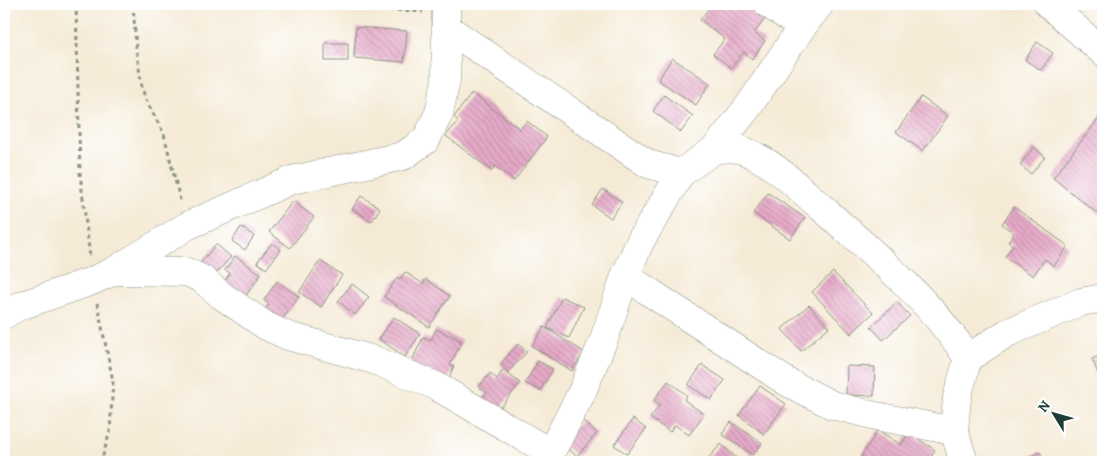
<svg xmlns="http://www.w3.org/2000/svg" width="1107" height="466" font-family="Alegreya,serif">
	<defs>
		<pattern id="building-back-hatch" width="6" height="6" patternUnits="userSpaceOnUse" patternTransform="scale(1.25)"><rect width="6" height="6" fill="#e7aac9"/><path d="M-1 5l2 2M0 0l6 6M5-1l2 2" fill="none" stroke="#bb8ca4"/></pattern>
	</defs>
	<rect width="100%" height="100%" fill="#fff"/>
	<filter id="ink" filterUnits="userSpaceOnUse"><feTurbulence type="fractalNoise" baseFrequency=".02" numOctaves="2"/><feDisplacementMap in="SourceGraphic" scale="10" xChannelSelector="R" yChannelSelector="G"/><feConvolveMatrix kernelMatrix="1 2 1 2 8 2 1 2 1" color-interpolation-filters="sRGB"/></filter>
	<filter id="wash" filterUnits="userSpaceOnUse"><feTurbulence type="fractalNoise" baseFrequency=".0096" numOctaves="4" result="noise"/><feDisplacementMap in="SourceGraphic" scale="20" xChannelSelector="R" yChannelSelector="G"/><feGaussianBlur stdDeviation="1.12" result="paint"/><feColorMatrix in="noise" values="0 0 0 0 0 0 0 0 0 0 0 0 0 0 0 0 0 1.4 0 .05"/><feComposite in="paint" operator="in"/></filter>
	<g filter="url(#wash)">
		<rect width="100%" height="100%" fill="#f5ead5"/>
		<g id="blocks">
			<path fill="url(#building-back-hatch)" d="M712 4H724L731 9 736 4H748L766 18 754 33 765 41 752 59 744 52 731 68 713 54 725 39 700 20Z
				M356 27 407 31 404 62 354 58Z
				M1037 42 1053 53 1041 70 1025 60Z
				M325 43H348V61H325Z
				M672 58 710 83 696 105 658 80Z
				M472 93 520 129 527 121 547 137 514 181 495 166 492 171 446 136 458 121 454 117Z
				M664 95 693 116 681 132 653 111Z
				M921 97 948 116 923 151 896 132Z
				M1103 113V216L1102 217 1053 178Z
				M1034 147 1045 157 1031 174 1020 165Z
				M603 189 622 202 611 218 592 205Z
				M768 193 805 218 790 239 753 213Z
				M361 196 380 208 372 221 352 209Z
				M293 201 314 217 290 248 269 232Z
				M1014 207 1068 246 1054 266 1045 259 1033 276 1005 257 1013 245 1008 242 1014 233 1002 224Z
				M241 227 254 236 245 250 232 241Z
				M272 243 281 250 266 269 257 262Z
				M216 244 231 257 212 278 198 266Z
				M235 256 261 274 243 300 222 285 230 273 225 270Z
				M320 261 342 275 321 307 299 292Z
				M405 272 423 284 426 279 450 296 429 327 384 297 397 278 400 280Z
				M833 272 873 313 851 334 812 292Z
				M277 281 299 297 276 328 259 316 269 304 264 300Z
				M352 284 369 297 355 315 338 301Z
				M562 297 584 307 569 338 547 328Z
				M897 302 910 316 883 340 871 327Z
				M809 305 829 327 801 351 782 329Z
				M394 317 420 334 405 357 379 339Z
				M544 327 584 352 572 371 532 346Z
				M436 329 462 341 450 365 454 366 448 380 409 367 423 337 431 340Z
				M518 344 527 352 508 372 500 364Z
				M1103 354V386L1092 359Z
				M538 361 553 369 540 391 525 383Z
				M702 365 725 380 711 400 688 385Z
				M847 366 875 367 874 396 846 395Z
				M503 370 520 383 498 411 482 399 487 393 479 387 490 373 497 379Z
				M668 381 687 395 684 400 704 414 689 435 675 425 670 432 650 418 660 405 654 400Z
				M760 386 786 404 764 434 739 415Z
				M633 419 646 429 627 454 614 445Z
				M582 420 597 433 577 456 561 443Z
				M731 422 762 443 753 455 722 434Z
				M878 430 901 445 909 433 935 450 928 462H870L861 456Z
				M721 444 741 462H708L706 461Z
				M1040 452 1045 462H1017Z"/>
		</g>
	</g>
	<g filter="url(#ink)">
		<use href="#blocks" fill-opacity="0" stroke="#8a9484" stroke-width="1"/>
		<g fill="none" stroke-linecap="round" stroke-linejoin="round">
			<defs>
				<path id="minor" d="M768 4 802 27
					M1048 4 1103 52
					M447 28 648 164 681 173 715 149 748 107 802 27 820 4
					M715 149C724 149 734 147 742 150 772 161 798 187 822 208 874 254 930 300 968 358L957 398 954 431 964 462
					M114 271 187 272 202 279 221 295 266 326 288 336 374 360 436 386 551 453
					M625 276 787 382 832 405 876 416 954 431
					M4 315 17 307 92 281 114 271 187 226 292 180 403 156 426 140 439 113 446 80V4
					M968 358 1007 333 1081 302 1103 298
					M546 462 582 392 604 339 625 276 641 240 681 173"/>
			</defs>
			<use href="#minor" stroke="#8a9484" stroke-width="29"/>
			<path stroke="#8a9484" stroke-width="3" stroke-dasharray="4 4" stroke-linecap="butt" d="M76 4 80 173 90 258
				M133 4 136 48 142 88 146 100 164 134 181 204
				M350 4 363 8 423 12
				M97 303 113 381 110 431 101 462"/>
			<use href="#minor" stroke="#fff" stroke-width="28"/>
		</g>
	</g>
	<rect width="1107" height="466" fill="none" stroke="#fff" stroke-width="20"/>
	<g transform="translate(1054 414) rotate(307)" stroke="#ffffff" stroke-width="4" paint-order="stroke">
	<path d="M0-4L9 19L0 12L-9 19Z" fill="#1f3d34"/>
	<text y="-8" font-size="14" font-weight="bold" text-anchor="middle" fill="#1f3d34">N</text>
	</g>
</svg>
